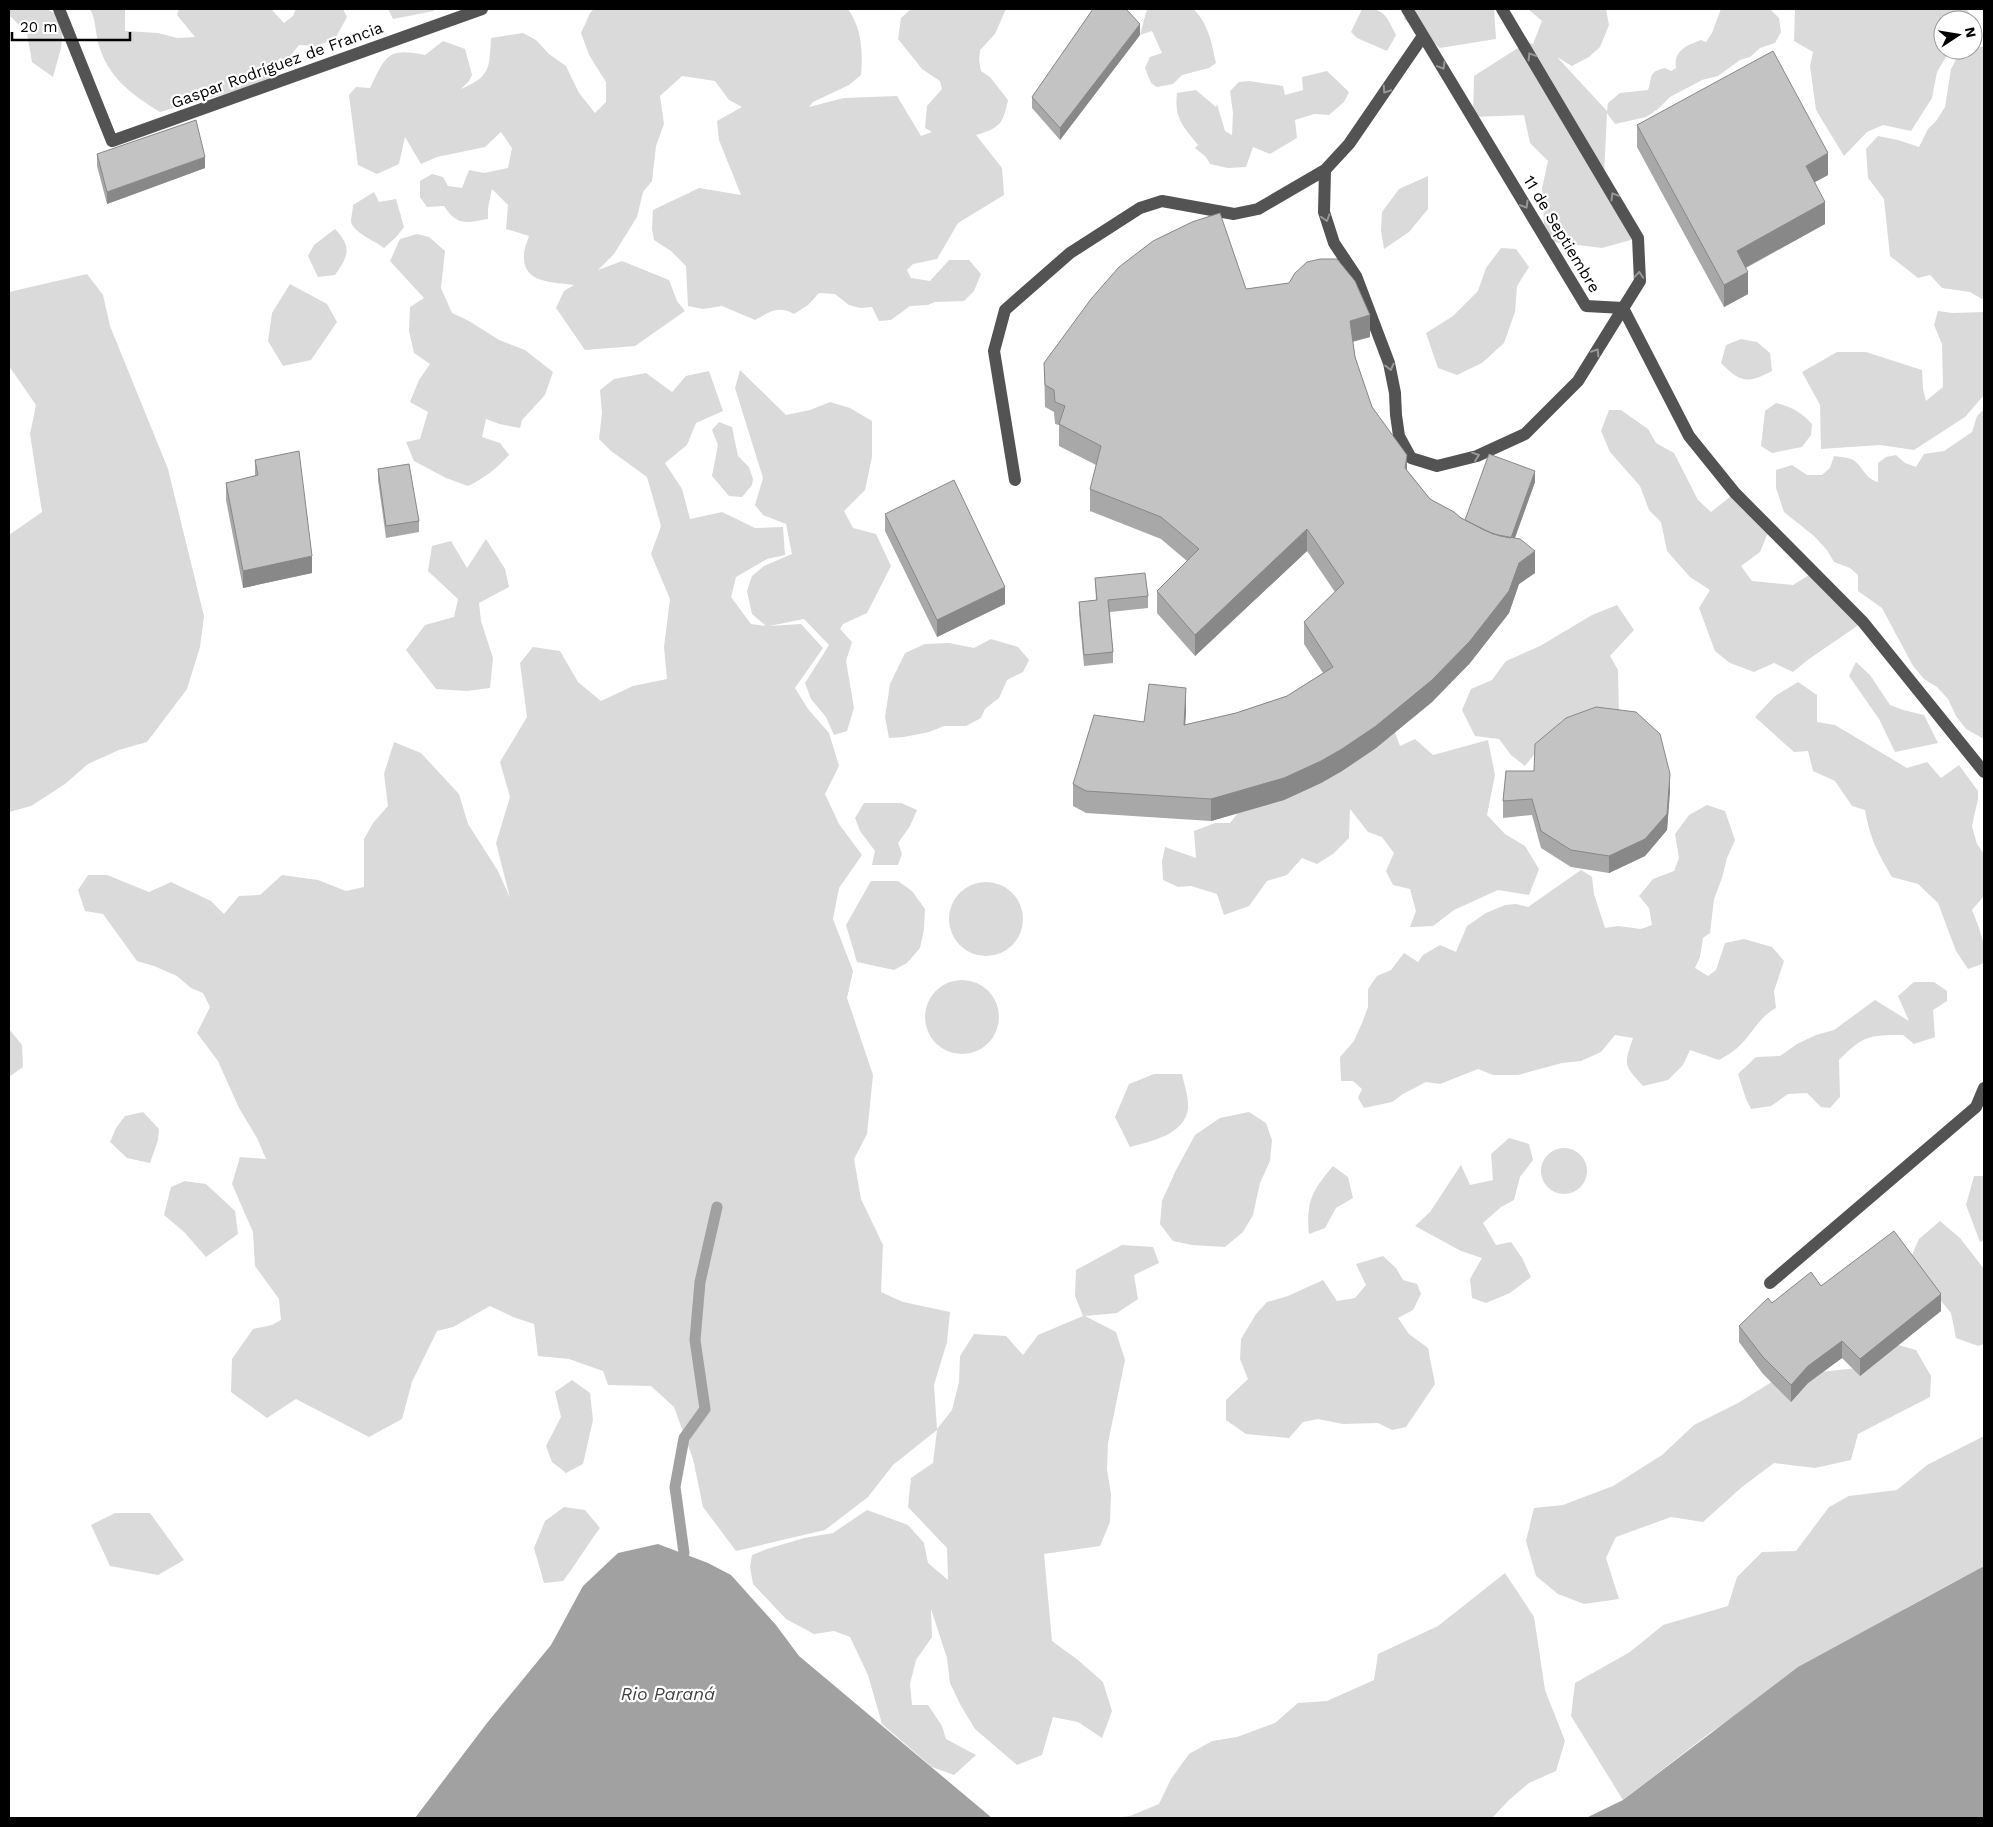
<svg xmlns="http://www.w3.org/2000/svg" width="1993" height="1827" font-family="'Work Sans',sans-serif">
	<rect width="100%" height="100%" fill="#fff"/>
	<path fill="#dadada" d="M9 9H47L64 19 61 48 53 77 32 62 27 33 9 15Z
		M90 9H125V31L158 33 177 38 195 37 177 15 179 9H271L284 23 293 16 296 9H343L347 17 335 39 316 46 299 45 270 81 160 112C131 94 107 77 98 42 95 30 96 20 90 9Z
		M388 9H434V11L393 19Z
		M594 9H848C862 29 863 52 861 75L849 85 813 102 809 107 844 98 897 96 921 136 932 132 925 128 927 106 942 89 940 81 922 69 898 39 901 18 911 9H1006L995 34 980 50 979 60 981 71 990 77 1008 100C1003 124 1000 128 976 135L1002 168 1004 195 958 223 937 259 913 264 907 270 911 278 930 281 949 260H969L981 274 974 291 964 301 935 302 928 305 910 306 891 320 879 321 872 307 860 308 849 305 835 294 819 293 808 305 794 314C778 305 770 312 755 320L722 306 703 309 688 306 686 266 671 251 654 240 652 229 653 210 699 188 741 195 719 140 717 121 742 107 729 100 715 81 682 76 660 96 664 124 656 146 652 181 643 192 637 217 614 254 598 270 622 261 669 280 677 301 685 311 635 346 585 350 556 308 564 291 574 285C554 282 522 284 524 255 524 249 527 242 529 236L506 229 508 205 492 189 488 208V219C466 223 457 226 444 206L427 207 420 197V181L432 174 443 177 448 186 462 188 469 170 484 173 508 168 512 148 501 132 485 147 437 157 421 164 405 137 399 164 377 174 358 165 349 95 356 87 370 88C386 56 387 47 425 55L443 41 465 49 472 75 469 81 461 89C491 76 489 69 491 38L523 33 536 40 549 54 566 66 579 93 595 113 606 102V82L589 55 581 33 590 13Z
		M1147 9H1193C1208 22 1212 44 1216 63L1209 68 1182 75 1173 84 1157 87 1151 83 1145 68 1150 57 1162 53 1152 31 1140 35Z
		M1362 9C1385 7 1387 18 1396 35L1387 51 1357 38 1351 32Z
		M1408 9H1494L1496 39 1440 48 1404 19Z
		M1528 9H1606L1609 25 1600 47 1589 57 1572 66 1557 57 1607 111 1608 103 1620 93 1648 90C1653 77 1647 72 1665 68L1671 71 1676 68C1673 51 1687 45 1701 40L1706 42 1712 33 1721 9H1770L1779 18 1781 32 1775 43 1760 48 1750 57 1740 60 1718 76 1702 80 1670 97 1658 109 1646 117 1615 124 1607 113 1604 176 1638 238 1602 248 1545 241 1542 188 1548 161 1530 143 1524 115 1473 117 1474 76 1527 42 1533 44 1542 21Z
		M1795 9H1966L1979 24 1973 28V20H1943V50H1950L1937 72 1932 98 1911 131 1883 125 1867 132 1844 156 1816 110 1810 66 1813 52 1794 41Z
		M1973 47H1984V298L1982 299 1970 292 1942 288 1930 275 1918 278 1890 256 1884 199 1868 178 1866 149 1878 136 1898 140 1919 147 1928 129 1936 121 1945 107 1951 69 1961 50H1973Z
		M1327 71 1349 92 1344 102 1329 115 1314 114 1295 120 1297 138 1270 154 1253 147 1246 167 1228 168 1210 164 1206 157 1195 148 1198 145C1183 126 1174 118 1177 93L1196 90 1216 107 1217 104 1225 131 1232 135 1233 113 1230 91 1239 82 1249 81 1283 86 1285 95 1303 90 1302 77Z
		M1428 176V209L1409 232 1384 249 1381 231 1382 212 1399 189Z
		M374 192 379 202 396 199 404 227 397 236 384 248C374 240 354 233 351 222 351 217 353 210 353 205Z
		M335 229C352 247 349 255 335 275L318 277 308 256 314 245Z
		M417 234 429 237 445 251 441 288 452 313 469 321 499 340 525 350 553 372 545 395 522 420 520 428 499 424 486 419 482 437 500 443 509 455C497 468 485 478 468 486L446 478 414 461 406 442 420 439 428 412 410 402 419 380 430 364 414 353 409 331 410 307 424 298 390 261 400 239Z
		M1501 248 1516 249 1529 267 1517 286 1515 312 1504 343 1482 363 1457 375 1438 368 1426 333 1453 316 1478 291 1486 268Z
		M87 274 103 295 110 326 168 469 204 616 200 647 187 689 147 742 119 750 88 764 65 784 31 806 9 812V535L42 512 30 434 36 405 9 366V292Z
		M290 284 327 304 337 322 311 360 283 366 268 341 272 313Z
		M1938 311 1953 313 1984 312V395L1965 417 1914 450 1880 445 1821 449 1820 405 1802 372 1837 352H1866L1922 370 1923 389 1926 401 1943 387 1942 344 1934 325Z
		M1741 339 1757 342 1770 353 1772 371C1747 384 1741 383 1721 363L1726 345Z
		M740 370 786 415 810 410 830 402 850 408 872 421V457L865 490 844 511 853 528 876 534 891 566 867 613 843 624 840 629 852 642 846 661 854 708 847 731 834 735 826 717 811 699 805 683 829 645 804 619 769 626 801 624 823 648 795 688 808 709 829 733 839 766 825 794 839 824 862 855 839 888 833 919 853 971 847 998 873 1075 867 1134 854 1159 861 1199 883 1245 881 1292 903 1302 950 1312 947 1342 934 1385 937 1429 952 1410 959 1382 960 1356 974 1334 1006 1336 1023 1355 1038 1335 1083 1316 1075 1296 1076 1270 1122 1245 1153 1247 1159 1263 1134 1275 1138 1299 1117 1313 1085 1316 1116 1332 1125 1360 1108 1443 1107 1469 1111 1494 1110 1522 1100 1546 1044 1554 1052 1641 1078 1660 1103 1682 1112 1711 1102 1738 1078 1722 1053 1717 1042 1755 1017 1765 975 1729 961 1706 950 1683 947 1658 931 1609 932 1637 916 1660 910 1684 912 1705H928L942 1726 946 1739 976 1755 954 1775 932 1767 882 1724 868 1675 850 1637 834 1631 814 1634 786 1619 753 1584 750 1567 752 1555 767 1549 804 1538 833 1533 867 1510 908 1525 924 1543 928 1563 948 1580 947 1548 908 1507 911 1478 933 1463 937 1430 893 1465 868 1497 825 1530 736 1551 703 1507 693 1459 674 1407 651 1386 608 1385 603 1371 569 1359 538 1356 534 1324 513 1317 490 1306 453 1327 437 1331 412 1382 402 1419 369 1437 296 1399 267 1418 231 1392 232 1359 253 1329 272 1325 281 1320 279 1299 255 1266 253 1232 232 1184 240 1157 266 1159 257 1138 239 1108 218 1061 197 1033 210 1007 203 993 191 988 177 976 154 966 137 961 103 914 85 911 78 890 88 875H107L149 892 171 882 211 901 224 914 239 896 260 895 282 875 318 880 346 891 364 887V839L373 823 388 806 384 774 394 742 421 753 459 794 468 824 498 871 510 898 496 843 510 797 500 762 527 717 520 663 533 647 560 651 578 682 601 701 633 686 667 679 664 647 670 599 651 554 661 526 647 477 611 451 599 439 602 413 600 390 614 379 646 373 672 392 686 376 709 371 723 411 696 423 687 445 665 463 682 489 690 519 722 512 755 528 783 527 785 555 767 559 736 577 731 597 751 624 766 626 752 614 747 591 752 576 764 566 792 554 786 524 763 515 755 505 763 478 735 388Z
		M1776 403C1792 407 1801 412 1812 424L1811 435 1802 447 1772 453 1761 446 1765 411Z
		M1984 409V739L1966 729 1956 716 1948 699 1937 687 1924 679 1913 666 1882 608 1858 591V575L1850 568 1834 562 1827 550 1814 536 1784 512 1776 488V470L1792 465 1807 475H1822L1830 468 1834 456C1839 457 1846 457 1851 459 1863 464 1863 478 1878 482V463L1886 457 1896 455 1905 463 1916 467 1924 454 1944 451 1972 432 1977 416Z
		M1609 410H1621L1648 429 1656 443 1674 453 1698 500 1711 512 1735 493 1770 528 1760 552 1741 566 1752 581 1793 585 1814 572 1863 622 1809 659 1793 672 1774 663 1754 672 1730 663 1715 651 1699 608 1710 590 1690 577 1667 551 1661 522 1649 510 1640 486 1610 452 1601 431Z
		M719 422 732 427 738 456 749 467 753 479 752 485 742 497 729 496 712 476 718 445 712 430Z
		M486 539 505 569 509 587 479 603 481 621 493 658 490 688 467 691 436 689 406 650 425 625 454 617 458 599 428 571 432 546 451 541 467 568Z
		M1617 605 1634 630 1610 656 1618 670 1619 713 1592 711 1561 721 1525 766 1511 755 1499 739 1475 736 1462 710 1471 689 1492 680 1506 661 1540 646 1592 615Z
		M991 639 1018 647 1029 660 1023 672 1007 680 999 698 985 709 981 718 966 726H944L929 732 904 737 889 738 885 717 890 684 905 653 925 644 949 643 974 648Z
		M1856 662 1870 675 1890 705 1903 710 1924 715 1938 743 1895 752 1879 719 1849 676Z
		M1798 682 1817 695V722L1835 725 1907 768 1927 762 1941 778 1959 765 1978 791V799L1972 826 1977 844 1984 854V896L1972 910C1977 923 1990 951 1982 964L1968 969 1956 951 1938 903 1918 884 1892 877C1877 851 1870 839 1865 810L1852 806 1835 781 1813 771 1808 751 1794 752 1755 717 1775 696Z
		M1395 732 1400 746 1415 739 1433 755 1488 740 1495 775 1487 815 1505 834 1525 846 1539 869 1529 895 1498 890 1454 910 1433 926 1410 927 1416 911 1410 889 1393 885 1386 871 1394 853 1382 837 1368 832 1350 809 1349 838 1333 854 1317 864 1302 858 1287 875 1267 881 1249 906 1224 915 1217 894 1191 886 1178 887 1163 880 1162 861 1165 847 1196 858 1194 831 1215 823H1230L1244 805Z
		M864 803H901L917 810 910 826 898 843 902 854 898 865H872L875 851 860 831 855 818Z
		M1707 805 1725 811 1735 840 1727 858 1722 878 1714 899 1710 933 1703 938 1700 957 1695 968 1708 976 1716 970 1725 943 1744 939 1772 947 1784 961 1774 991 1776 1008C1757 1018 1752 1036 1736 1049 1731 1053 1724 1057 1719 1060L1690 1050 1683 1065 1668 1080 1643 1086C1623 1064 1624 1065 1633 1038L1615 1035 1601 1052 1581 1061 1562 1063 1518 1075H1493L1478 1069 1440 1084 1426 1082 1403 1094 1392 1102 1364 1108 1358 1098 1362 1089 1353 1081H1341L1340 1057 1354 1041 1362 1023 1368 1007V989L1377 976 1391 970 1404 953 1418 962 1423 955 1440 945 1456 952 1467 926 1486 913 1505 905 1516 904 1528 907 1581 870 1592 877 1594 894 1605 928 1618 926 1641 929 1652 925 1649 908 1639 896 1653 879 1674 871 1679 858 1675 834 1689 815Z
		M871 881H898L912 891 925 909 924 929 920 948 907 963 894 970 857 962 846 925Z
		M949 919a37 37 0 1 1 74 0a37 37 0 1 1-74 0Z
		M925 1017a37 37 0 1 1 74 0a37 37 0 1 1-74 0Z
		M1914 982H1934L1947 991V1001L1933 1010 1935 1037 1914 1044 1903 1035C1868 1035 1863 1036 1839 1060L1840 1097 1830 1108 1821 1107 1807 1093 1788 1094 1771 1106 1751 1109 1746 1099 1738 1074 1756 1057 1780 1056 1797 1044 1816 1035 1834 1030 1875 1000 1909 1021 1898 996Z
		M9 1029 22 1045 23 1067 9 1077Z
		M1154 1074H1182C1184 1084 1189 1098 1188 1108 1185 1135 1151 1141 1130 1147L1115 1117 1129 1084Z
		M143 1112 159 1129 158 1140 150 1163 127 1158 110 1142 116 1128 125 1116Z
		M1249 1112 1266 1123 1272 1140 1270 1161 1260 1183 1253 1215 1243 1232 1225 1247 1192 1245 1173 1241 1160 1224 1162 1201 1176 1170 1195 1135 1220 1118Z
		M1509 1138 1529 1144 1533 1160 1520 1177 1514 1200 1501 1207 1483 1223 1496 1245 1511 1242 1522 1258 1531 1277 1510 1293 1486 1303 1472 1298 1470 1279 1482 1258 1461 1251 1415 1226 1430 1212 1461 1165 1470 1185 1493 1180 1491 1154Z
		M1541 1171a23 23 0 1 1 46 0a23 23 0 1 1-46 0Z
		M1333 1166 1348 1177 1353 1198 1336 1208 1325 1228 1309 1234C1306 1201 1312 1191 1333 1166Z
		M1974 1176H1984V1240L1980 1242 1966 1205Z
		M185 1181 206 1184 235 1211 238 1234 206 1257 184 1232 164 1215 171 1187Z
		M1940 1221 1960 1238 1984 1269V1344L1978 1346 1956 1338 1951 1313 1917 1272 1912 1255 1919 1239Z
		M1383 1256 1396 1268 1403 1280 1417 1284 1421 1294 1413 1310 1398 1318 1409 1334 1428 1348 1435 1384 1406 1427 1392 1430 1378 1423 1343 1424 1318 1419 1303 1422 1289 1438 1246 1434 1226 1420V1400L1248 1379 1240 1359 1241 1339 1256 1314 1267 1302 1288 1296 1323 1280 1337 1301 1355 1298 1366 1285 1356 1264Z
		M1895 1344 1916 1350 1931 1376 1930 1397 1858 1434 1851 1460 1815 1468 1774 1463 1742 1487 1703 1522 1671 1517 1616 1537 1606 1558 1619 1599 1584 1604 1558 1594 1536 1576 1526 1541 1534 1508 1563 1505 1613 1486 1662 1455 1694 1425 1738 1403 1781 1376 1858 1368Z
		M572 1380 590 1393 593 1420 583 1464 566 1473 552 1462 546 1446 561 1417 555 1392Z
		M1984 1436V1566L1906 1608 1711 1732 1623 1800 1571 1716 1575 1683 1630 1652 1663 1625 1728 1606 1737 1577 1762 1552 1796 1551 1829 1507 1849 1496 1897 1490 1927 1465Z
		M564 1507 585 1510 600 1528C587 1545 577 1563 563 1581L544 1583 534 1548 545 1521Z
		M115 1513H150L184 1560 158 1575 110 1566 91 1525Z
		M1505 1573 1534 1617 1545 1690 1565 1741 1556 1771 1529 1783 1509 1800 1492 1818H1114L1130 1816 1159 1804 1171 1779 1189 1754 1212 1741 1237 1737 1275 1723 1298 1703 1327 1701 1374 1680 1378 1654 1438 1626Z"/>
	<path fill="#a1a1a1" d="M658 1544 708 1563 731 1575 776 1625 799 1656 992 1818H415L487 1723 551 1645 583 1586 618 1553Z
		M1984 1566V1818H1586L1623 1800 1798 1667Z"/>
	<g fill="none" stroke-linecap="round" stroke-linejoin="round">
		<path stroke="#a1a1a1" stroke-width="11" d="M684 1553 675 1487 684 1438 705 1409 695 1340 700 1282 717 1207"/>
		<path stroke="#535353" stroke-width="12" d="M59 9 112 141 482 9
			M1407 9 1586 306 1623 308
			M1325 170 1324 212 1334 243 1356 276 1389 363 1395 393 1396 415 1399 436 1411 458 1437 466 1477 456 1525 434 1578 381 1640 281 1638 238 1502 9
			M1623 308 1689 436 1735 493 1863 622 1984 772
			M1015 480 994 351 1005 310 1070 253 1140 208 1162 201 1234 214 1258 209 1325 170 1349 144 1423 36
			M1770 1283 1976 1107 1984 1088"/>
	</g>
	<path fill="#a8a8a8" d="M1140 35 1060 140 1032 108V97Z
		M1637 125 1828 175 1815 182 1825 224 1746 268 1748 294 1724 307 1637 147Z
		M97 154 205 168 107 204 97 166Z
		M1289 283 1370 337 1353 342 1355 357 1372 407 1407 470 1430 499 1465 520 1535 482 1515 538 1535 573 1519 584 1509 613 1470 663 1432 702 1376 748 1342 771 1321 783 1284 800 1211 821 1086 813 1073 806V784L1144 722 1186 710 1185 725 1236 713 1287 696 1323 673 1304 644V622L1335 592 1307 551 1195 656 1157 613V591L1187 561 1161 539 1090 511V489L1096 465 1059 446V425L1055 424 1054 412 1045 407 1044 363 1246 289Z
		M255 460 312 573 243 588 226 500V483L255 476Z
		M378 469 419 521V532L386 538 378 480Z
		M885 514 1005 604 937 637 885 531Z
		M1095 578 1148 596V608L1110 612 1113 652V663L1084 666 1079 613V602L1096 600Z
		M1506 771 1670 791 1667 830 1645 856 1609 873 1571 867 1541 848 1532 815 1503 818V801Z
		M1821 1286 1941 1311 1860 1376 1842 1358 1808 1383 1791 1402 1763 1374 1739 1342V1326L1772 1303Z"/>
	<path fill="#888" d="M1140 24V35L1060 140V128Z
		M1828 153V175L1806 187V166Z
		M205 157V168L107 204V192Z
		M1825 202V224L1737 272V251Z
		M1748 272V294L1724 307V285Z
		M1370 315V337L1350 342V321Z
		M1407 455V477L1405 468Z
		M1535 471V482L1510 551V539Z
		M1307 529V551L1195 656V635Z
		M1535 551V573L1519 584 1509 613 1470 663 1432 702 1376 748 1342 771 1321 783 1284 800 1211 821V799Z
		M312 556V573L243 588V571Z
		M1005 587V604L937 637V620Z
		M1186 688V710L1184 747V725Z
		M1670 774V791L1667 830 1645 856 1609 873V856Z
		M1941 1294V1311L1860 1376V1359Z
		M1842 1341V1358L1808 1383 1791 1402V1385L1808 1366Z"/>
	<path fill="#c3c3c3" stroke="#888" d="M1093 9H1126L1140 24 1060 128 1032 97Z
		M1773 51 1828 153 1806 166 1825 202 1737 251 1748 272 1724 285 1637 125Z
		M196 120 205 157 107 192 97 154Z
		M1220 213 1246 289 1289 283 1295 273 1307 262 1320 259H1337L1355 281 1370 315 1350 321 1355 357 1372 407 1407 455 1405 468 1430 499 1454 512 1461 518 1493 534 1520 539 1535 551 1519 563 1509 591 1470 641 1432 680 1376 726 1342 749 1321 761 1284 778 1211 799 1086 791 1073 784 1094 715 1144 722 1149 684 1186 688 1184 725 1236 713 1287 696 1333 667 1304 622 1344 583 1307 529 1195 635 1157 591 1199 549 1161 517 1090 489 1101 446 1059 424 1065 406 1055 402 1054 390 1045 385 1044 363 1091 299 1119 267 1153 241 1192 222Z
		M299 451 312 556 243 571 226 483 258 475 255 460Z
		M1489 454 1535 471 1511 538 1500 536 1484 530 1465 520Z
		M409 464 419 521 386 526 378 469Z
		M954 480 1005 587 937 620 885 514Z
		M1145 573 1148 596 1108 600 1113 652 1084 655 1079 602 1097 600 1095 578Z
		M1596 707 1636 712 1660 734 1670 774 1667 814 1645 839 1609 856 1571 850 1541 831 1532 799 1503 801 1506 771H1534L1535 744 1566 718Z
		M1894 1231 1941 1294 1860 1359 1842 1341 1808 1366 1791 1385 1763 1357 1739 1326 1768 1298 1772 1303 1811 1272 1821 1286Z"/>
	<defs><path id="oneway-chevron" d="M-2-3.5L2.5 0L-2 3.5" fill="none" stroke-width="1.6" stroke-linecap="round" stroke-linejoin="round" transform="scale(1.25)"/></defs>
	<g stroke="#989898">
		<use href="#oneway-chevron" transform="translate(1531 56) rotate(-121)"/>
		<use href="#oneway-chevron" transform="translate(1442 66) rotate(59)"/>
		<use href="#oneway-chevron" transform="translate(1386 90) rotate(124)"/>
		<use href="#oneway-chevron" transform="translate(1614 196) rotate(-121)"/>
		<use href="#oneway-chevron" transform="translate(1525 205) rotate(59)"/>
		<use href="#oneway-chevron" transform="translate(1326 218) rotate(73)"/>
		<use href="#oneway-chevron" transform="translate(1639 275) rotate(-86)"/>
		<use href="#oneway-chevron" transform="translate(1596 352) rotate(-58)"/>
		<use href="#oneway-chevron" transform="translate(1390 367) rotate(77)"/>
		<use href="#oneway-chevron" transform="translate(1476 456) rotate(-19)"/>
	</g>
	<g text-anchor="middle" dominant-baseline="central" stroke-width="4.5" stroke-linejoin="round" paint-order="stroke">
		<g font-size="16" fill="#000" stroke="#fff">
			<text transform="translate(277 65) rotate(-20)">Gaspar Rodríguez de Francia</text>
			<text transform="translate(1562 234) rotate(59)">11 de Septiembre</text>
		</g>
		<g font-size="18" font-style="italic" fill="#424242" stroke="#fff">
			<text x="668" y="1693">Rio Paraná</text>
		</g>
	</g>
	<rect width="1993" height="1827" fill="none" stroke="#000000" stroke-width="20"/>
	<g transform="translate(1958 35) rotate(78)"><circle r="24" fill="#ffffff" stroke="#999999"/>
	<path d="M0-4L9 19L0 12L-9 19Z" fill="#000000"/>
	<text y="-8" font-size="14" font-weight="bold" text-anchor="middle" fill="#000000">N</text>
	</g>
	<path d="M12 32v8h118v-8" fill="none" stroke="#000000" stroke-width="2.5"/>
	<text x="20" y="32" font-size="15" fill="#000000" stroke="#ffffff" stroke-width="4" paint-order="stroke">20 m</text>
</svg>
